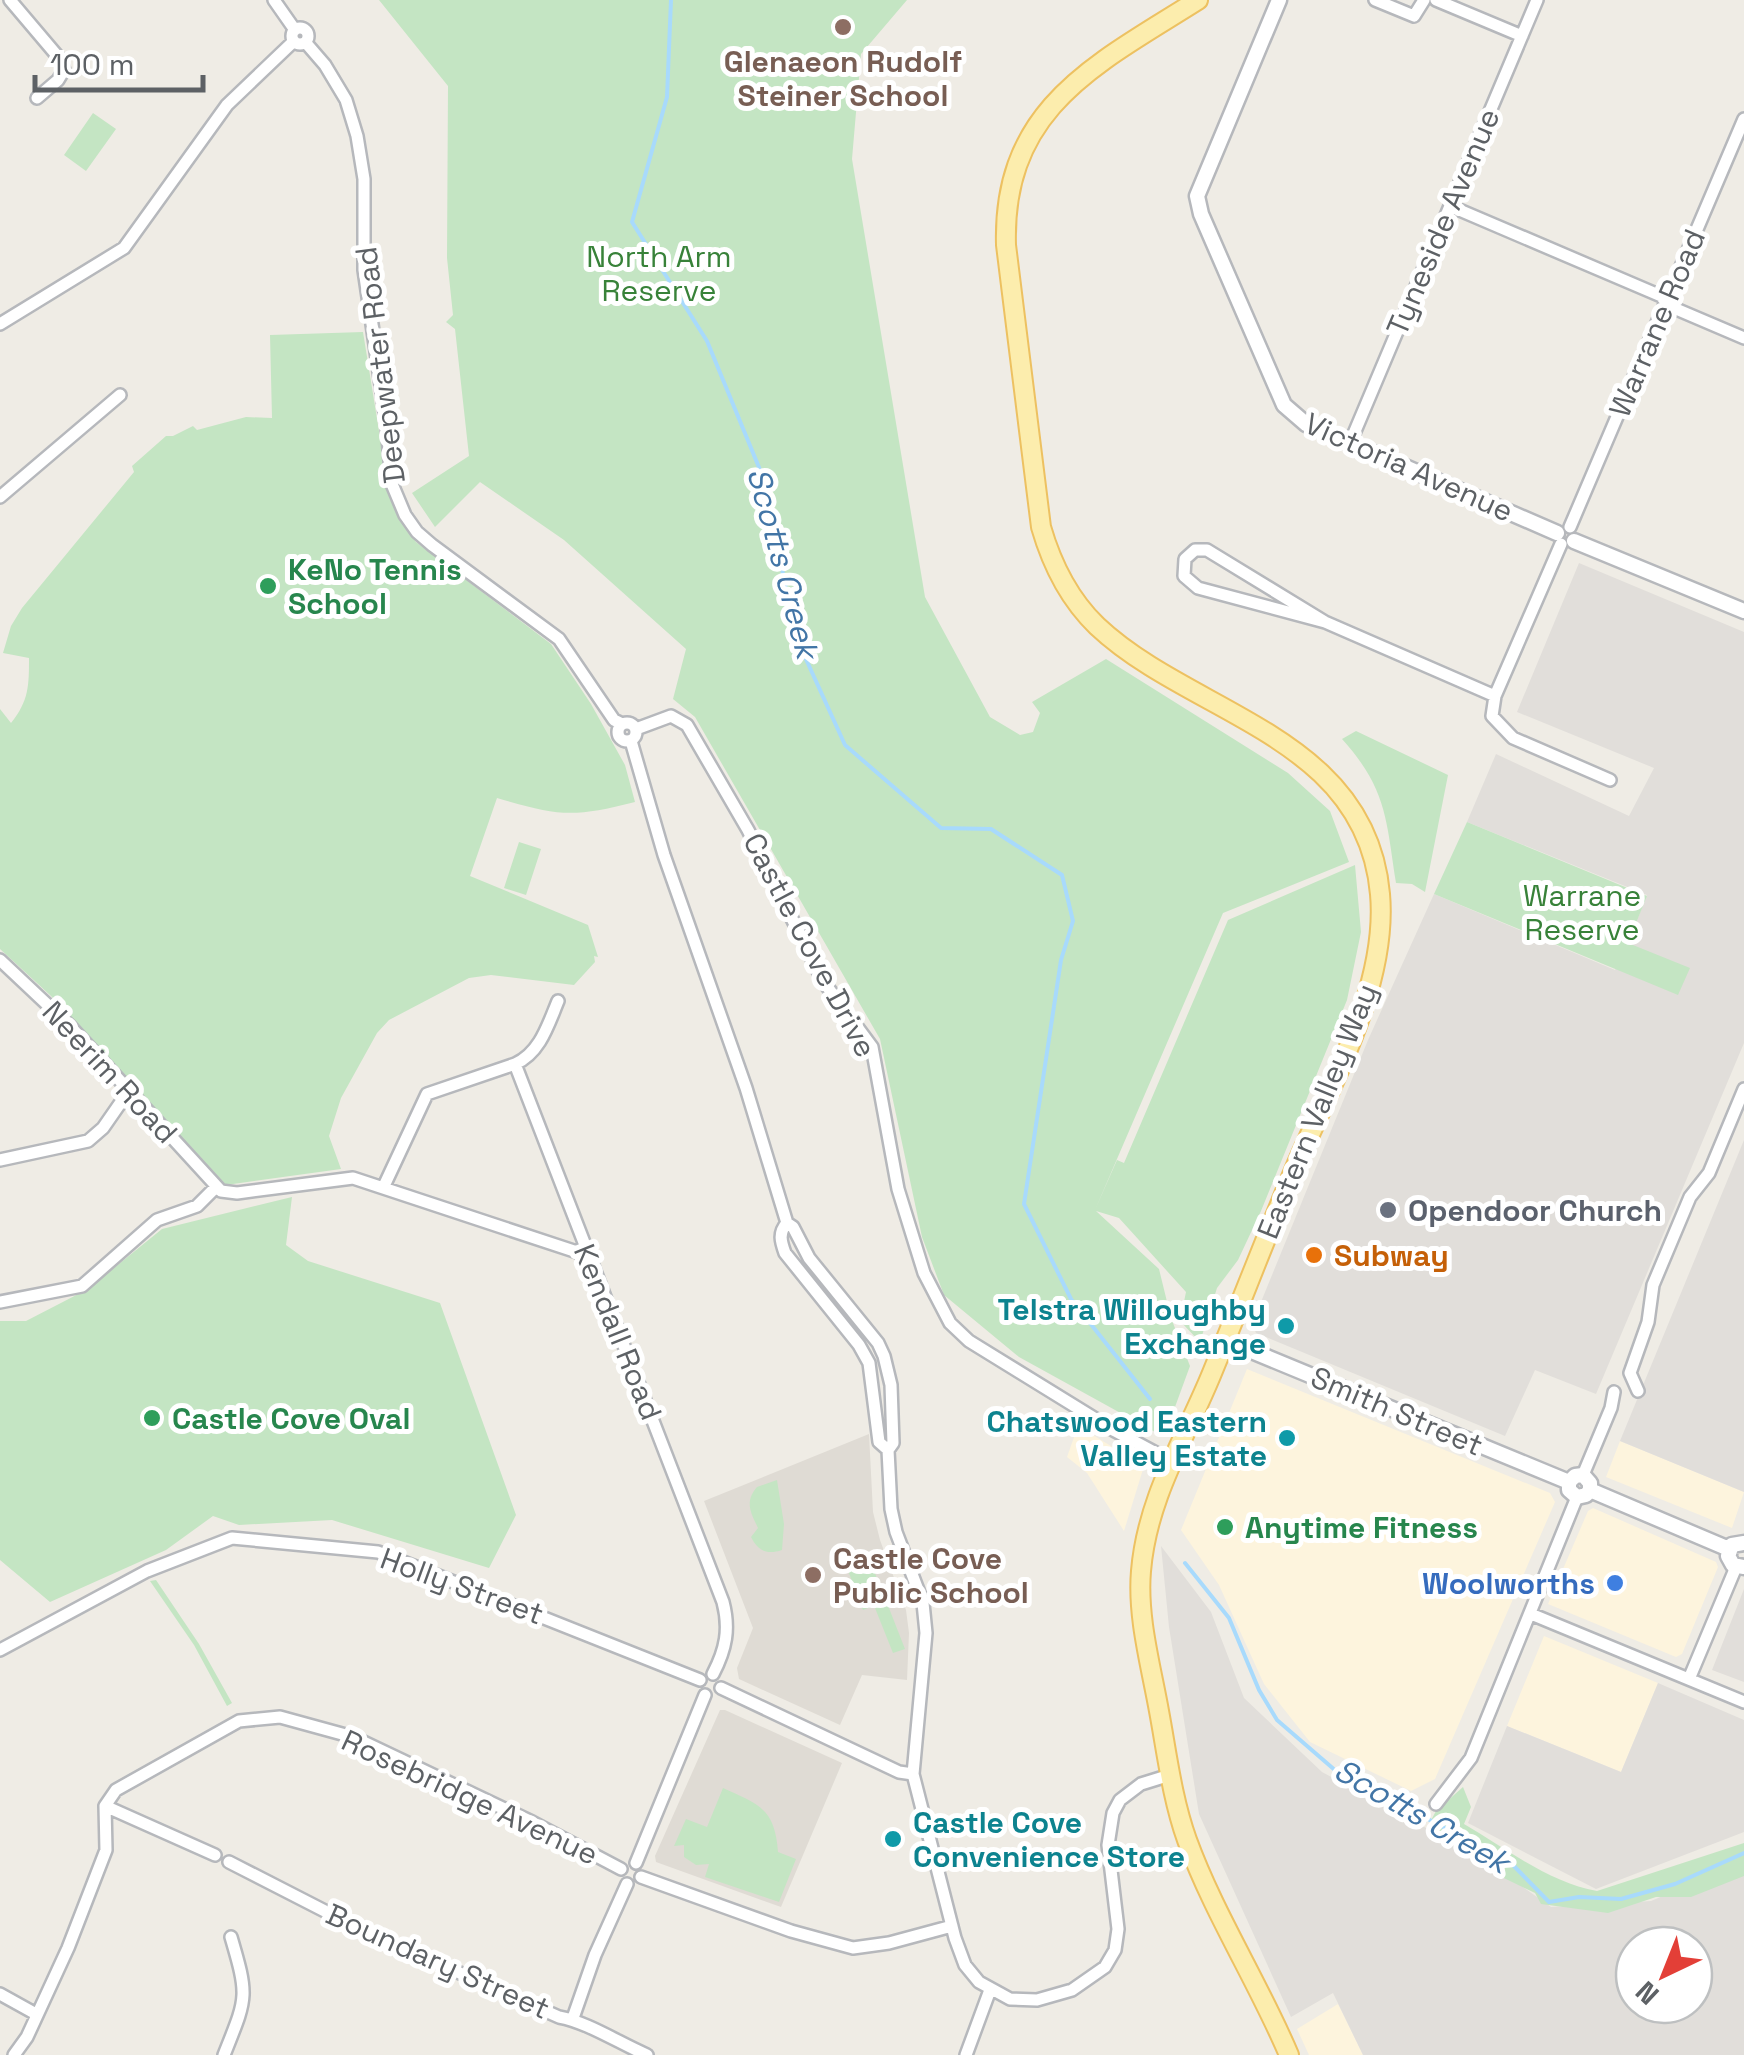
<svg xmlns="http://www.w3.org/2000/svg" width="1744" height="2055" font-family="'Space Grotesk',sans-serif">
	<rect width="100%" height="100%" fill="#efece5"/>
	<path fill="#fdf4dd" d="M1247 1369 1550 1493 1555 1502 1435 1779 1411 1791 1310 1742 1264 1684 1219 1585 1181 1530Z
		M1078 1426 1144 1466 1124 1531 1087 1473 1067 1457Z
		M1620 1441 1744 1492 1732 1528 1606 1477Z
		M1593 1508 1716 1562 1718 1567 1682 1654 1676 1657 1548 1604 1588 1511Z
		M1544 1636 1658 1683 1621 1772 1507 1726Z
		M1338 2004 1363 2055H1309L1297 2029Z"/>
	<path fill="#e1deda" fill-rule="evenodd" d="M1579 563 1744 632V1043L1596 1394 1535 1370 1505 1436 1256 1333 1252 1324 1368 1040 1434 894 1615 970 1628 943 1647 895 1467 822 1496 754 1629 816 1654 768 1517 712Z
		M1744 1140V1492L1620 1441Z
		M1161 1546 1211 1612 1244 1698 1322 1772 1482 1858 1551 1907 1651 1901 1744 1862V2055H1363L1333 1993 1291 2017 1199 1814 1169 1627ZM1634 1945H1694V2005H1634Z
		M1744 1589V1682L1712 1670Z
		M1658 1683 1744 1720V1832L1596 1889 1468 1823 1507 1726 1621 1772Z"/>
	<path fill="#dfdbd4" d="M869 1434 873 1512 880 1540 906 1610 909 1633 907 1680 862 1675 840 1725 739 1679 737 1668 753 1628 704 1501Z
		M720 1710H725L842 1763 781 1907 656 1862 655 1856Z"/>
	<path fill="#c4e5c3" d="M379 0H907L861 54 852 159 925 597 990 717 1020 735 1033 732 1040 713 1032 702 1106 659 1288 773 1330 811 1349 862 1223 913 1095 1210 1117 1160 1124 1163 1228 920 1355 865 1361 932 1347 1000 1261 1211 1238 1260 1217 1288 1200 1342 1180 1321 1186 1292 1119 1218 1096 1211 1159 1269 1171 1318 1190 1366 1164 1437 1019 1357 944 1295 922 1237 880 1039 695 717 673 699 686 649 564 540 480 482 435 527 412 493 469 456 455 329 446 322 453 315 447 258 448 86Z
		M93 113 116 129 86 171 64 155Z
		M363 332 390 499 416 542 551 644 591 704 625 765 635 802C572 818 559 816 497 798L470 876 588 925 598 957 594 956 595 962 574 985 491 975 469 978 389 1020 377 1033 341 1098 329 1136 341 1169 226 1185 51 996 0 949V709L11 723C29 701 29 685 29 658L3 653 11 626 22 608 134 472 132 466 166 436H173L193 426 197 430 246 417 272 418 270 335Z
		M1356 731 1448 775 1425 892 1412 884 1396 883C1386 819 1387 789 1342 739Z
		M1467 822 1647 896 1628 943 1690 968 1678 995 1434 894Z
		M519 842 541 849 526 895 504 888Z
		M292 1197 286 1245 308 1261 440 1303 516 1515 489 1568 332 1520 239 1525 213 1516 166 1550 50 1602 0 1560V1321H26L88 1289 162 1229Z
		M777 1480 784 1524 782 1550C767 1555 758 1551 751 1537L758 1528C751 1513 744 1502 757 1487Z
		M870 1559 885 1601 863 1610 847 1568Z
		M156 1580 199 1644 232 1703 227 1706 194 1645 150 1581Z
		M887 1603 905 1649 893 1653 875 1608Z
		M1463 1787 1471 1807 1464 1824C1505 1848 1550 1883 1597 1891L1744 1843V1876L1691 1897H1656L1608 1913 1541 1904 1535 1893 1477 1865 1475 1848 1428 1826 1436 1811Z
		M723 1788C757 1804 775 1807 778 1852L796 1859 779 1902 705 1877 709 1864 696 1865 684 1857V1845L674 1846 686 1819 707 1827Z"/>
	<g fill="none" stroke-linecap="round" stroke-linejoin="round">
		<path stroke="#a8dafc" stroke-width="4" d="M671 0 667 97 632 222 707 341 765 482 795 635 845 745 941 828 991 829 1062 875 1073 921 1061 960 1024 1204 1071 1299 1150 1399
			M1185 1563 1229 1618 1259 1690 1277 1720 1336 1771 1510 1862 1549 1902 1579 1897 1621 1899 1675 1884 1744 1853"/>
		<defs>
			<path id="minor" d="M10 0 60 59 64 70 58 80 37 98
				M274 0 295 30
				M1375 0 1414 16 1424 0
				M1436 0 1522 36
				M292 36a8 8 0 1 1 16 0a8 8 0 1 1-16 0Z
				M306 43 325 65 346 100 357 136 364 179V270L387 426 392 484 405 515 417 532 432 545 559 639 614 720 622 724
				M1450 206 1661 296 1669 306 1744 338
				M0 324 124 248 227 105 294 41
				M1350 443 1537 0
				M0 497 120 395
				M1570 527 1744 119
				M1561 544 1495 696 1492 716 1513 738 1610 780
				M1325 622 1198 588 1184 576 1185 559 1195 550H1207L1325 622 1495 696
				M618 732a9 9 0 1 1 18 0a9 9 0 1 1-18 0Z
				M636 729 671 716 687 725 748 830 823 981 872 1047 898 1189 924 1273 950 1323 969 1341 1115 1431 1171 1461
				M631 741 664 855 746 1088 787 1223 793 1227 809 1258 878 1343 884 1356 891 1385 893 1443 888 1450 891 1509 896 1532 923 1603 926 1633 913 1774 955 1938 965 1965 979 1982 1010 1999 1037 2000 1072 1990 1105 1967 1115 1950 1118 1929 1108 1845 1113 1813 1120 1800 1141 1784 1170 1775
				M0 960 69 1025 221 1191 237 1193 353 1178 577 1252 588 1260
				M558 1001C548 1025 540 1053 515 1064L723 1602C730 1629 726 1649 713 1674
				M0 1160 88 1141 103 1128 128 1092
				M384 1186 427 1094 515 1064
				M787 1223C778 1233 781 1242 785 1253L859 1345 869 1363 879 1442 888 1450
				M0 1302 82 1286 157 1220 197 1206 216 1187
				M1638 1391 1630 1373 1648 1322 1653 1285 1690 1197 1709 1173 1744 1089
				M1583 1475 1611 1408 1614 1392
				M1531 1614 1744 1702
				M0 1650 147 1571 232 1538 378 1552 700 1680
				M1689 1679 1736 1567
				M721 1688 899 1772 913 1774
				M1436 1804 1471 1758 1577 1497
				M105 1806 116 1790 239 1721 280 1717 353 1737 532 1822 621 1869
				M105 1806 215 1855
				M229 1862 354 1926 559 2017C587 2022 619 2043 647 2055
				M636 1863 705 1695
				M641 1877 791 1931 853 1948 889 1943 952 1926
				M0 1994 36 2014
				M573 2018 595 1955 627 1884
				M14 2055 27 2037 68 1948 106 1850 105 1806
				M224 2055C247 1997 249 1998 231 1937
				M966 2055 990 1990"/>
			<path id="tertiary" d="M1279 0 1197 196 1201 214 1284 405 1306 424 1557 533
				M1574 541 1744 611
				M1225 1340 1569 1482
				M1569 1482 1575 1476 1583 1475 1590 1483V1490
				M1569 1482V1490L1577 1497 1586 1495 1590 1490
				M1590 1490 1729 1549
				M1744 1543 1732 1545 1728 1556 1733 1565 1744 1567"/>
			<path id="primary" d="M1198 0C1097 64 1002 107 1006 245L1041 527C1052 565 1069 599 1097 626 1191 715 1366 735 1380 894 1388 983 1333 1081 1298 1161 1268 1231 1241 1303 1212 1373 1185 1439 1147 1498 1141 1571 1137 1617 1151 1666 1159 1711 1167 1754 1172 1798 1187 1840 1214 1914 1258 1982 1289 2055"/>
		</defs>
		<use href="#minor" stroke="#b6b8bc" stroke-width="16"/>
		<use href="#tertiary" stroke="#b6b8bc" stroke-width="19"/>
		<use href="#primary" stroke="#edc161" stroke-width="22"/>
		<use href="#minor" stroke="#fff" stroke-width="11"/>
		<use href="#tertiary" stroke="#fff" stroke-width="14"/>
		<use href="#primary" stroke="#fcedad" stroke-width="18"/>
	</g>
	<g fill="#8d6e63" stroke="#fff" stroke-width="4">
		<circle cx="843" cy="27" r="10"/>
		<circle cx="813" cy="1575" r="10"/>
	</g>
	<g fill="#2e9e5b" stroke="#fff" stroke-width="4">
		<circle cx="268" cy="586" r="10"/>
		<circle cx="152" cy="1418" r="10"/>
		<circle cx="1225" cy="1527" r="10"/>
	</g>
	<circle fill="#6b7280" stroke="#fff" stroke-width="4" cx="1388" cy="1210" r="10"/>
	<circle fill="#e8710a" stroke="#fff" stroke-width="4" cx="1314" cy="1255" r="10"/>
	<g fill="#0f9aa8" stroke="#fff" stroke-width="4">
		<circle cx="1286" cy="1326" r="10"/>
		<circle cx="1287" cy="1438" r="10"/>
		<circle cx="893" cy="1839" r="10"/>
	</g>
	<circle fill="#3f7fe0" stroke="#fff" stroke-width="4" cx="1615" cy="1583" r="10"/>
	<g text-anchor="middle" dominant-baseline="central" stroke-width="10" stroke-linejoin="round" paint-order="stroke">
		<g font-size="30" font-weight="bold" fill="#785e54" stroke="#fff">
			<text x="843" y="61">Glenaeon Rudolf<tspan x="843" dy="34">Steiner School</tspan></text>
			<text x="833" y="1558" text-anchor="start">Castle Cove<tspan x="833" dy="34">Public School</tspan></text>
		</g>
		<g font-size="30" fill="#5d6165" stroke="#fff">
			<text transform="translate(1443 222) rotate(-67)">Tyneside Avenue</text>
			<text transform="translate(1657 323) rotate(-67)">Warrane Road</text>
			<text transform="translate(380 365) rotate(-97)">Deepwater Road</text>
			<text transform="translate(1409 467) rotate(24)">Victoria Avenue</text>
			<text transform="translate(810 945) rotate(62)">Castle Cove Drive</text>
			<text transform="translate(110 1072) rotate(47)">Neerim Road</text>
			<text transform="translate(1317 1111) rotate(-68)">Eastern Valley Way</text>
			<text transform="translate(618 1332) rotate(68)">Kendall Road</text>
			<text transform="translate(1397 1411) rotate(23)">Smith Street</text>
			<text transform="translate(462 1586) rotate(20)">Holly Street</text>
			<text transform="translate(470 1797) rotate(25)">Rosebridge Avenue</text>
			<text transform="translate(438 1961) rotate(24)">Boundary Street</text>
		</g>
		<g font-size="30" fill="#388239" stroke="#fff">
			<text x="659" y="256">North Arm<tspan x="659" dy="34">Reserve</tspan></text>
			<text x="1582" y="895">Warrane<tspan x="1582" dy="34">Reserve</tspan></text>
		</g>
		<g font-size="30" font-weight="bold" fill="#27864d" stroke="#fff" text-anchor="start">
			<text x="288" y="569">KeNo Tennis<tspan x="288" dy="34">School</tspan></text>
			<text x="172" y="1418">Castle Cove Oval</text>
			<text x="1245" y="1527">Anytime Fitness</text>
		</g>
		<g font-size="30" font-weight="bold" fill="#5b616d" stroke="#fff" text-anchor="start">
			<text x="1408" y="1210">Opendoor Church</text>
		</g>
		<g font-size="30" font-weight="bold" fill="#c56008" stroke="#fff" text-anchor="start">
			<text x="1334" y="1255">Subway</text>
		</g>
		<g font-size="30" font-weight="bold" fill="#0d838f" stroke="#fff" text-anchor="end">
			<text x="1266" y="1309">Telstra Willoughby<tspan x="1266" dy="34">Exchange</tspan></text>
			<text x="1267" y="1421">Chatswood Eastern<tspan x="1267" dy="34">Valley Estate</tspan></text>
			<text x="913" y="1822" text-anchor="start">Castle Cove<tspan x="913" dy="34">Convenience Store</tspan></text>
		</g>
		<g font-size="30" font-weight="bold" fill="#366cbe" stroke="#fff" text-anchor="end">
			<text x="1595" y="1583">Woolworths</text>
		</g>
		<g font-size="32" font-style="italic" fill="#4275a6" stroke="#fff">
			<text transform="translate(783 563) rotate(75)">Scotts Creek</text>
			<text transform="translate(1422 1816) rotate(30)">Scotts Creek</text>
		</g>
	</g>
	<g transform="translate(1664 1975) rotate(223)"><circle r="48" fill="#ffffff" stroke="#bec0c1" stroke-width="2.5"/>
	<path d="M0-8L18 38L0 25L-18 38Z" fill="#e33f37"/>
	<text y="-15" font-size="28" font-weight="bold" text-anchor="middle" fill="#5d6165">N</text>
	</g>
	<path d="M35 75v15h168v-15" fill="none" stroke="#5d6165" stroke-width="5"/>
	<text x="50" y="75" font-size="30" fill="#5d6165" stroke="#ffffff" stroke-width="8" paint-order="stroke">100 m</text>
</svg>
